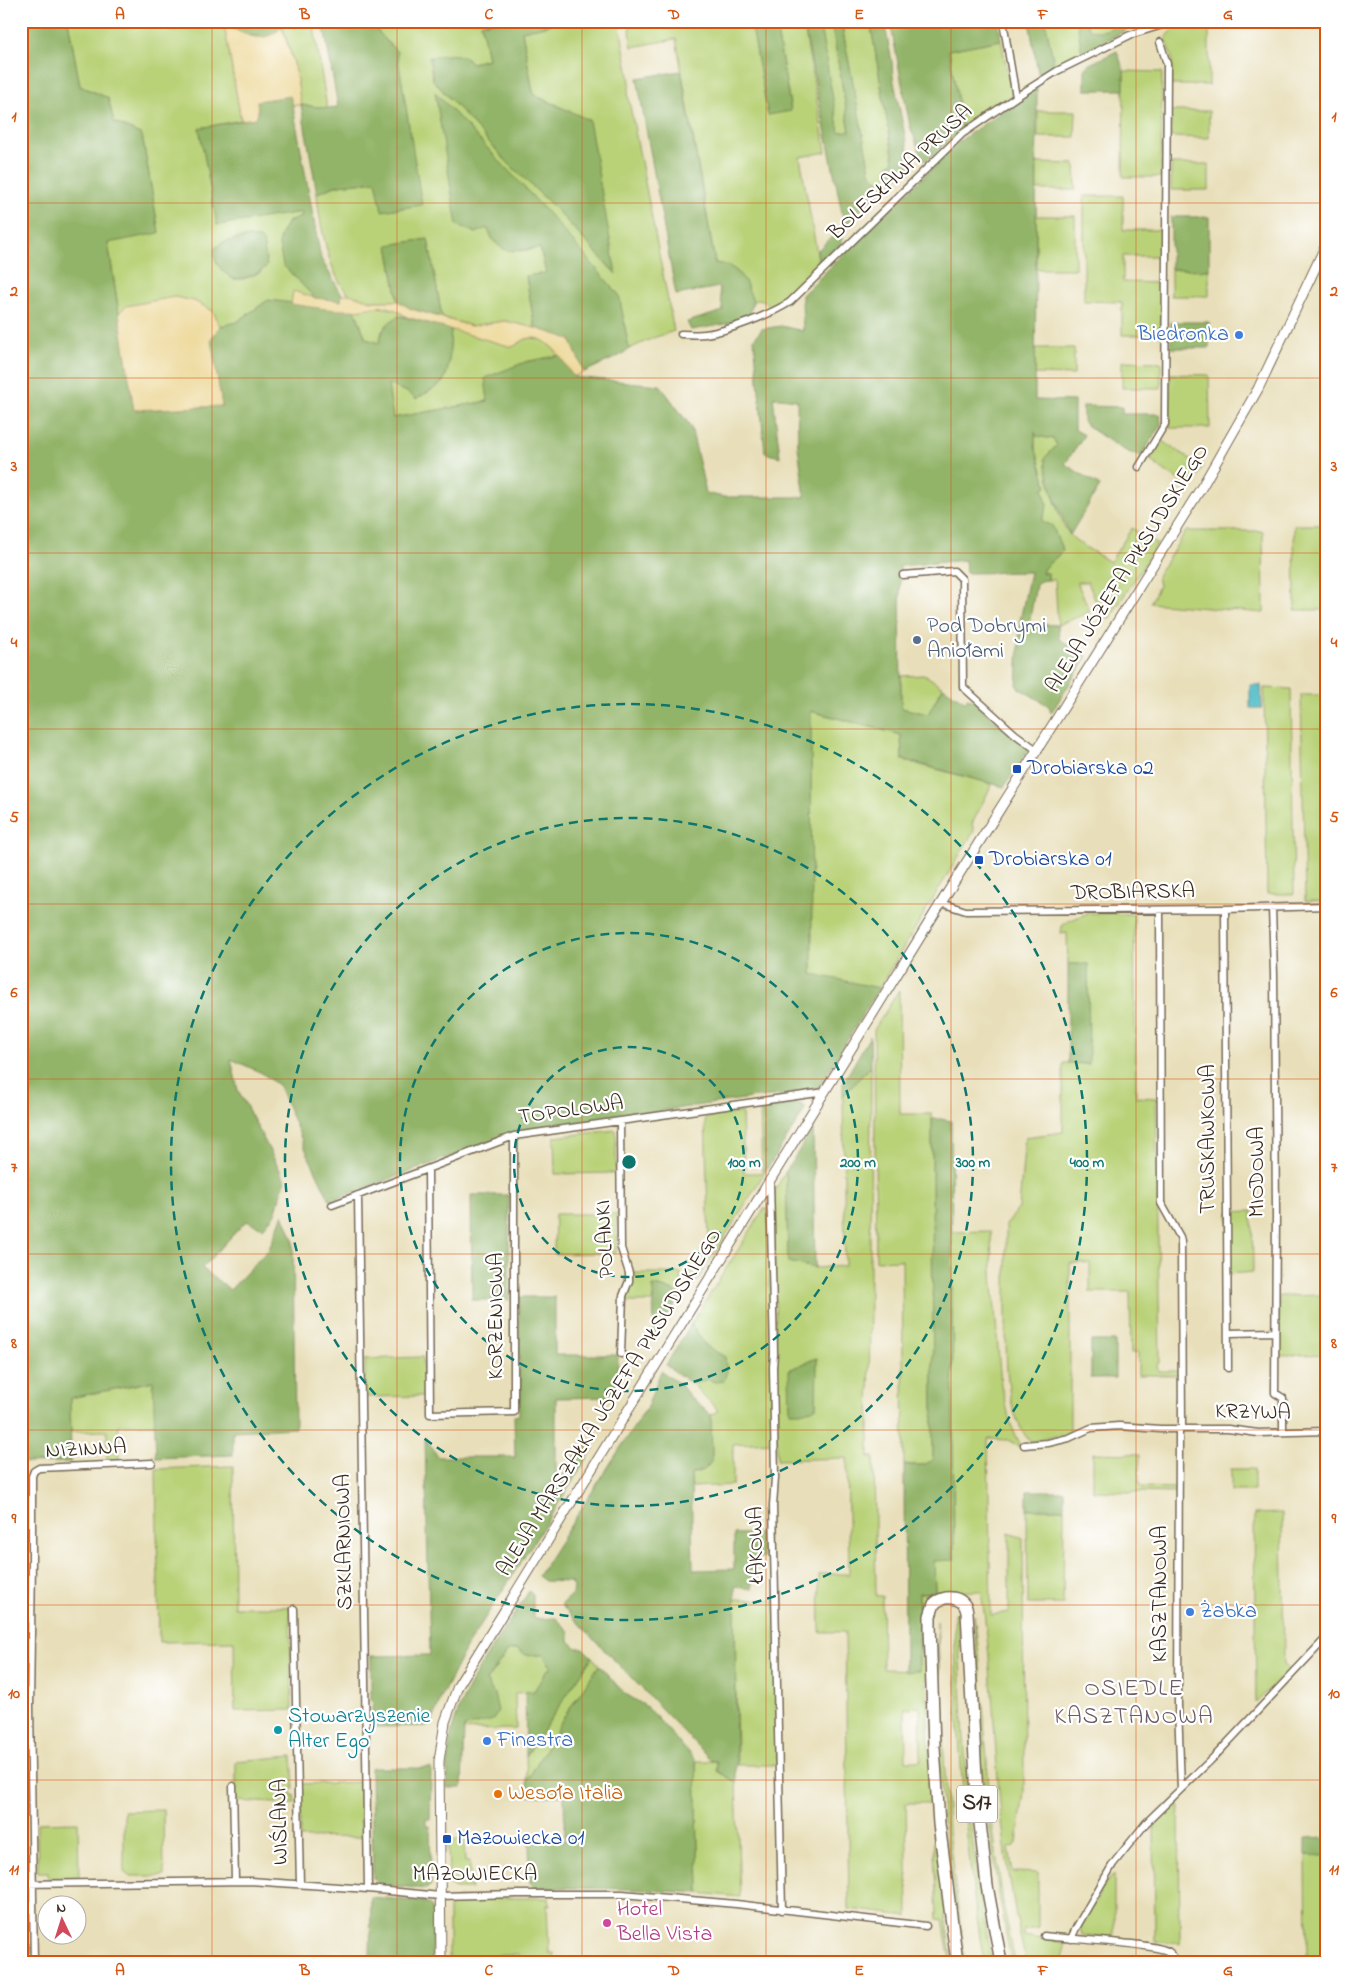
<svg xmlns="http://www.w3.org/2000/svg" width="1348" height="1983" font-family="'Indie Flower',sans-serif">
	<rect width="100%" height="100%" fill="#fff"/>
	<filter id="ink" filterUnits="userSpaceOnUse"><feTurbulence type="fractalNoise" baseFrequency=".02" numOctaves="2"/><feDisplacementMap in="SourceGraphic" scale="10" xChannelSelector="R" yChannelSelector="G"/><feConvolveMatrix kernelMatrix="1 2 1 2 8 2 1 2 1" color-interpolation-filters="sRGB"/></filter>
	<filter id="wash" filterUnits="userSpaceOnUse"><feTurbulence type="fractalNoise" baseFrequency=".0096" numOctaves="4" result="noise"/><feDisplacementMap in="SourceGraphic" scale="20" xChannelSelector="R" yChannelSelector="G"/><feGaussianBlur stdDeviation="1.12" result="paint"/><feColorMatrix in="noise" values="0 0 0 0 0 0 0 0 0 0 0 0 0 0 0 0 0 1.4 0 .05"/><feComposite in="paint" operator="in"/></filter>
	<g filter="url(#wash)">
		<rect width="100%" height="100%" fill="#e8dfba"/>
		<path fill="#b9d278" stroke="#7a7e4b" fill-rule="evenodd" d="M68 21H168L170 31 176 30 175 21H181L183 28 224 23 241 120 200 128 217 224 302 212 301 216 287 222 294 275 315 298 293 292 291 304 268 300 237 322 220 326 213 311 194 301 174 297 127 306 119 313 108 242 159 232 142 135 114 122 108 98 80 86ZM249 237 261 272 244 279H233L221 243Z
			M281 21H313L327 108 301 105 295 67Z
			M368 21H496L481 24 488 59 472 63 466 57H429L433 80 508 163 553 206 615 273 558 105 536 96 533 92 522 31 549 25 548 21H619L630 82 628 95 674 331 653 338 629 349 619 295 532 196 487 228 494 242 519 251 540 248 546 274 526 277 535 328 505 321 471 326 442 317 428 239 388 245 398 301C382 301 366 302 351 295 330 283 318 216 317 193L338 185 376 181 397 52Z
			M629 21H647L652 26 663 27 673 24V21H751L768 115 791 110 775 21H803L826 152 800 157 819 265 774 306 771 307 761 299 753 301 749 316 726 324 676 39 632 47Z
			M819 21H831L850 132H838Z
			M841 21H870L894 161 889 165V174L894 180 887 187 882 180 875 179 870 172Z
			M1045 21H1077L1082 54 1055 69Z
			M1087 21H1134V23L1126 30 1124 22C1113 27 1100 36 1088 28Z
			M1201 21H1209V85H1171L1172 58 1165 39C1173 26 1187 25 1201 21Z
			M1001 40 1012 95 963 129 948 50Z
			M1124 71 1162 72 1161 177H1123Z
			M1038 111H1076L1075 137H1038Z
			M1171 111H1209V138L1171 137Z
			M1037 163 1075 164 1076 190H1037Z
			M1171 164H1209V190H1171Z
			M1084 196H1123V230H1162L1161 256H1123V282L1161 283V335H1122V302L1084 301Z
			M1036 216H1075V269H1036Z
			M1171 269 1209 270V296H1171Z
			M373 306 397 310 407 317 399 316 382 331 379 343 366 339 355 310Z
			M451 329 512 347C517 345 521 341 526 339 539 335 552 347 561 355L525 362 488 401 393 418 387 384 407 392 442 383 446 376Z
			M1035 348H1074V375L1035 374Z
			M1122 361 1161 362V388H1122Z
			M1170 374 1209 375 1210 428H1170Z
			M1035 429 1037 436 1053 439 1057 445 1045 458C1047 475 1059 525 1071 536 1081 546 1098 554 1110 562L1132 528 1157 544 1110 618H1102L1088 582H1077L1090 612 1058 625 1055 580H1048V573H1042L1044 568 1063 551 1049 524 1044 523 1042 520 1047 506 1043 488 1047 487 1035 447Z
			M1162 441 1203 467 1193 484 1186 485 1152 462 1151 457Z
			M1294 525H1323L1324 610H1295Z
			M1186 531H1263L1264 613 1150 603 1159 586 1157 576Z
			M1325 634H1327V901H1305L1301 695H1325Z
			M925 675 943 687 928 714 901 708V676Z
			M1264 688 1291 689 1294 894H1267Z
			M810 711 901 735 902 760 992 784 972 824 974 831 879 988 812 975Z
			M1088 913 1134 914 1136 1097 1156 1098 1160 1363 1157 1364 1158 1371H1178L1179 1375H1138V1353H1131L1130 1292H1090V1263H1070V1433L1030 1442C1002 1407 1007 1355 1006 1313 1006 1284 1006 1255 1006 1225L1019 1208 1025 1137 1063 1132V1063L1088 1064V964H1068L1067 933 1061 934 1062 926 1069 921Z
			M899 990 900 1114H932L933 1460 924 1465H904L902 1260 876 1261 874 1030Z
			M871 1066 869 1457H874L876 1596H882L883 1669 919 1670V1593H928C922 1716 934 1840 952 1962H950L943 1920 937 1919 932 1803H906L908 1916 849 1909 845 1632H820L819 1574H849L847 1458 777 1460 774 1192 786 1171 788 1262 815 1268 845 1266 843 1096ZM816 1358 817 1359 816 1407 789 1370ZM920 1707 921 1761H906L905 1708Z
			M760 1109H763L765 1172 697 1282 689 1278 688 1262H699L709 1245 705 1118 742 1112 744 1173H762Z
			M616 1130V1173L555 1174 554 1137Z
			M764 1209H768L771 1316 772 1442 733 1444V1485L692 1487 691 1474 704 1470 712 1461 711 1415 719 1411 692 1384 708 1379 715 1382 725 1357 706 1346 691 1324Z
			M1252 1211 1253 1272 1230 1274 1228 1212Z
			M555 1214H617L616 1253 554 1254Z
			M991 1231 992 1273 1001 1385 1011 1425 1022 1448 1008 1440 988 1439 991 1615 1009 1612V1533L1023 1538V1542L1024 1792 1017 1842 1015 1846 1009 1848 1013 1872 1038 1873V1928L1024 1930V1936L1066 1943 1061 1962H1026C1012 1903 1003 1841 998 1781 993 1717 991 1654 981 1591L935 1592 934 1560H954L951 1232Z
			M632 1273H681V1295L671 1290 654 1286V1302H626C626 1291 632 1284 632 1273Z
			M1326 1295 1327 1354 1279 1356V1296Z
			M423 1357 424 1396 365 1397V1359Z
			M154 1381 155 1424 118 1425 119 1459 107 1460V1431L71 1432 70 1398Z
			M1093 1453 1140 1454 1139 1484 1142 1487 1175 1488V1493L1093 1491Z
			M233 1466 234 1607H290L292 1710 235 1711 234 1641 159 1642 156 1469Z
			M1231 1469H1254V1491H1231Z
			M1027 1509H1064L1063 1604H1028Z
			M1282 1513 1284 1665 1289 1669 1256 1703 1254 1514Z
			M735 1599 775 1600 777 1765H737Z
			M954 1613H958C963 1729 967 1847 992 1962H984C964 1846 957 1730 954 1613Z
			M974 1615 979 1653 991 1815 1003 1903 1015 1962H1011L998 1889 982 1771Z
			M937 1621 948 1832 965 1962H963L943 1821 938 1726Z
			M517 1649 526 1655H543L552 1668 547 1670 534 1692 515 1693 516 1729 463 1730 494 1694 486 1681 508 1651Z
			M592 1657 599 1665 562 1720 527 1781 526 1756Z
			M292 1756 294 1788 291 1789 292 1795H294L295 1804 236 1801V1761Z
			M696 1761H717V1771L736 1782 740 1897 699 1893Z
			M360 1782 361 1837 300 1838V1784Z
			M1179 1795V1799L1180 1944 1155 1941 1154 1821Z
			M163 1810 164 1876H129L124 1872V1811Z
			M78 1822 79 1877 48 1878V1872H38L37 1823Z
			M448 1840H464L465 1862H470L471 1889H456L449 1884Z
			M1306 1855 1327 1856V1962H1307Z
			M1114 1875V1937L1082 1935 1080 1928 1106 1882Z
			M458 1898H549L550 1905H547L549 1953H554L555 1962 519 1961 518 1955 468 1956V1958H464V1962H455L449 1957V1907L451 1902Z"/>
		<path fill="#92b468" stroke="#666f43" d="M21 21H68L80 86 108 98 114 122 142 135 159 233 108 243 134 410 222 406 211 339 220 326 237 322 268 300 355 310 366 339 379 343C383 328 385 324 399 316L451 329C450 342 451 370 443 381 438 388 424 394 416 399L407 392 388 384 393 418 488 401 485 378 525 362 561 355 573 377 660 385 691 427 706 493 723 497H805L798 447 797 400 773 397 780 457 765 453 754 339 762 329 781 326 803 331 802 295 961 140 1037 87 1035 400 1074 401V429L1084 435 1065 464 1100 486 1070 535C1059 511 1048 485 1045 458L1057 445 1053 439 1036 436 1035 432V447L1047 487 1043 488 1047 506 1042 520 1044 523 1052 525 1063 551 1044 568 1042 573H1048V580L1040 581 1036 585 1029 624 1058 625 1059 639 1087 656 1051 713 1049 706 1017 687 1020 621 1030 572 966 573 965 560 900 566 901 708 928 714 943 687 966 702 967 698 971 699 1029 749 1004 787 902 759 901 735 811 711 812 974 879 988 818 1088 782 1095 757 1097 517 1132 330 1201 309 1157 279 1086 262 1073 231 1059 238 1090 285 1180 275 1214 263 1228 246 1221 202 1268 230 1290 269 1249 283 1214 293 1240 295 1428 233 1431V1455L156 1458 153 1381 70 1398 71 1462 26 1463 21 1460Z
			M181 21H281L282 27 275 34 265 37 244 35 224 23 183 28Z
			M323 21H368L397 52 422 205 382 211 376 181 338 185 317 193 301 105 327 108 338 107Z
			M496 21H548L549 25 522 31 533 92 536 96 589 120 616 274 553 206 508 163 433 80 429 58C445 55 459 50 472 63L488 59 481 24Z
			M751 21H775L791 111 768 115Z
			M803 21H819L839 132 850 131 831 21H841L870 172 875 179 882 180 887 187 853 217 845 227Z
			M870 21H884L892 62 893 77 911 165 894 180 886 170 889 165 894 161Z
			M890 21H998L1001 40 949 50 963 129 925 161 920 153 910 126Z
			M1029 21H1045L1055 69 1039 78Z
			M1077 21H1087L1088 28C1100 36 1113 27 1124 22L1126 30 1082 54Z
			M1117 51 1124 71V90H1085V70L1088 65Z
			M681 71 715 263 728 265 737 271 745 281 753 301 749 316 726 324 691 330 687 322 723 311 719 287 676 295 637 78Z
			M435 92 550 215 619 295 629 349 619 356 584 372 570 339 535 328 526 276 546 273 540 248C511 250 502 259 487 228L476 233 457 225Z
			M291 96 321 259 342 295 341 301 315 298 283 265 279 246 280 236 287 223 301 216 302 212 217 225 199 128 256 118 258 112 257 101Z
			M1171 217H1209V270L1171 269Z
			M836 233 841 235 843 244 819 265 817 251Z
			M249 237 260 238 263 241 267 266C257 275 246 279 233 279 221 271 212 262 215 248 225 240 237 239 249 237Z
			M428 239 442 317 411 309 398 301 388 245Z
			M1171 322H1209V348H1171Z
			M1083 406 1122 407V414H1160L1161 425 1140 457 1122 449 1087 426 1083 421Z
			M1068 964H1088L1089 1064 1068 1063Z
			M870 1036 871 1066 843 1096V1083Z
			M784 1104H801L806 1108 765 1172 763 1109Z
			M932 1119H941L951 1121 954 1560 934 1561 935 1592 919 1593V1671L905 1672 904 1465H924L933 1460V1452Z
			M813 1128 815 1268 788 1262 786 1171Z
			M471 1195H509V1300H472Z
			M653 1286 671 1290 681 1295 654 1336Z
			M519 1297H555V1355H618L617 1392 614 1397 556 1398V1486L583 1444 594 1448 467 1646 442 1695 431 1726 372 1727V1708L373 1704 371 1699V1656L430 1655 425 1437 438 1457H515L514 1416 519 1415Z
			M691 1324 706 1346 725 1357 727 1371 724 1381 715 1382 708 1379 692 1384 666 1365Z
			M1091 1341H1115V1378H1091Z
			M817 1358 816 1407 805 1412H790L789 1370Z
			M661 1371 681 1385 690 1397 711 1415 712 1461 704 1470 691 1474 693 1570 734 1569V1534L766 1533 765 1557 751 1559 752 1589 735 1586 736 1782 717 1771V1761H712L561 1605 572 1595 573 1587 570 1582 545 1581 538 1576 648 1405Z
			M1027 1491H1064V1509H1027Z
			M529 1591 533 1595V1619L556 1618 569 1631V1641L577 1648H583L592 1657 526 1756 525 1692 534 1691 547 1670 552 1668 543 1655H526L517 1649 508 1651 486 1681 494 1694 498 1711 493 1720 464 1727 462 1788H447C448 1769 448 1749 452 1731 465 1679 502 1635 529 1591Z
			M599 1665 624 1693 647 1707 696 1761 699 1893 629 1889 534 1887 530 1883 529 1842 565 1841 564 1796H528L527 1781 562 1720Z
			M431 1768 430 1819H426V1826H430L431 1885 426 1889 379 1884 373 1878 371 1768Z
			M1327 1837V1856L1306 1855V1838Z
			M371 1897 426 1902 432 1907V1962H370Z"/>
		<path fill="#eeda9e" stroke="#94825e" d="M224 23C243 35 263 46 282 27L295 67 301 105H293L290 96 257 101 258 113 256 118 241 120Z
			M293 291 315 298 341 301 342 295 349 294 372 301H398L411 309 471 326 505 321 535 328 570 339 584 372 573 377C565 363 548 332 526 339 521 341 517 345 512 347L407 317C384 300 379 308 354 310 334 311 311 307 291 304Z
			M174 297 194 301 213 311 220 326 211 339 222 406 134 410 119 313 126 306Z"/>
		<path fill="#4ebcc6" stroke="#447372" d="M1250 685H1261L1262 708H1250Z"/>
	</g>
	<g filter="url(#ink)">
		<g fill="none" stroke-linecap="round" stroke-linejoin="round">
			<defs>
				<path id="street" d="M1003 21 1016 97
					M681 334C689 334 697 335 705 334 729 331 769 315 790 302L962 134 1016 97 1057 71 1130 35 1175 21
					M1139 467 1165 424 1167 64 1160 42
					M903 575 954 571 962 579 963 687 1015 734 1038 751
					M941 903 966 911 1225 909 1327 906
					M1272 907 1274 975 1276 1210 1275 1393 1283 1398V1432
					M1225 909 1228 1368
					M1160 910 1161 1203 1180 1237 1181 1242 1182 1429
					M620 1122 621 1248 629 1273V1281L623 1296 621 1354
					M428 1169 430 1414 514 1412V1136
					M770 1181 774 1354 773 1367 775 1478 773 1505 782 1910
					M358 1195 368 1889
					M332 1205 514 1136 825 1092
					M1229 1333 1275 1332
					M1179 1429 1178 1706 1181 1789
					M1024 1445 1048 1443 1069 1438 1091 1428 1119 1426 1160 1429H1228L1258 1433 1327 1431
					M294 1609 300 1884
					M233 1786 235 1881
					M21 1884 250 1881 368 1889 440 1896 517 1894H622L736 1904 926 1926
					M1044 1936C1066 1939 1156 1943 1169 1952 1173 1955 1174 1958 1175 1962
					M1071 1939 1076 1928 1113 1864 1146 1823 1216 1755 1327 1637
					M34 1962 30 1707 32 1560V1476L34 1471 39 1468 152 1463"/>
				<path id="secondary" d="M441 1962 439 1761 445 1722 458 1686 941 903 1203 485 1258 389 1327 243"/>
				<path id="highway" d="M957 1962 939 1824 934 1747 930 1626V1616L934 1604C944 1594 965 1596 967 1612L977 1796 987 1886 1001 1962"/>
			</defs>
			<use href="#street" stroke="#786955" stroke-width="9"/>
			<use href="#secondary" stroke="#786955" stroke-width="11"/>
			<use href="#highway" stroke="#786955" stroke-width="14"/>
			<use href="#street" stroke="#fff" stroke-width="6"/>
			<use href="#secondary" stroke="#fff" stroke-width="9"/>
			<use href="#highway" stroke="#fff" stroke-width="11"/>
		</g>
	</g>
	<path fill="none" stroke="#d7540e" stroke-width="1" stroke-opacity="0.55" d="M212 21V1962M397 21V1962M582 21V1962M766 21V1962M951 21V1962M1136 21V1962M21 203H1327M21 378H1327M21 553H1327M21 729H1327M21 904H1327M21 1079H1327M21 1254H1327M21 1430H1327M21 1605H1327M21 1780H1327"/>
	<g fill="none" stroke="#0f766e" stroke-width="2.5" stroke-dasharray="9 6">
		<circle cx="629" cy="1162" r="115"/>
		<circle cx="629" cy="1162" r="229"/>
		<circle cx="629" cy="1162" r="344"/>
		<circle cx="629" cy="1162" r="458"/>
	</g>
	<g fill="#3f7fe0" stroke="#fff" stroke-width="2">
		<circle cx="1239" cy="335" r="5"/>
		<circle cx="1190" cy="1612" r="5"/>
		<circle cx="487" cy="1741" r="5"/>
	</g>
	<circle fill="#5c6f8a" stroke="#fff" stroke-width="2" cx="917" cy="640" r="5"/>
	<g fill="#1a4fb4" stroke="#fff" stroke-width="2">
		<rect x="1012" y="764" width="10" height="10" rx="2.5"/>
		<rect x="974" y="855" width="10" height="10" rx="2.5"/>
		<rect x="442" y="1834" width="10" height="10" rx="2.5"/>
	</g>
	<circle fill="#0f9aa8" stroke="#fff" stroke-width="2" cx="278" cy="1730" r="5"/>
	<circle fill="#e8710a" stroke="#fff" stroke-width="2" cx="498" cy="1794" r="5"/>
	<circle fill="#d1479c" stroke="#fff" stroke-width="2" cx="607" cy="1923" r="5"/>
	<g text-anchor="middle" dominant-baseline="central" stroke-width="4.5" stroke-linejoin="round" paint-order="stroke">
		<rect fill="#fff" stroke="#766a62" stroke-width="1" x="957" y="1785.5" width="40" height="37" rx="4"/>
		<g font-size="21" font-weight="bold" fill="#3b2a1e">
			<text x="977" y="1804">S17</text>
		</g>
		<g font-size="22" fill="#3b2a1e" stroke="#fff">
			<text transform="translate(901 173) rotate(-43)">BOLESŁAWA PRUSA</text>
			<text transform="translate(1128 569) rotate(-58)">ALEJA JÓZEFA PIŁSUDSKIEGO</text>
			<text transform="translate(1133 893) rotate(-1)">DROBIARSKA</text>
			<text transform="translate(571 1111) rotate(-8)">TOPOLOWA</text>
			<text transform="translate(1209 1139) rotate(-90)">TRUSKAWKOWA</text>
			<text transform="translate(1258 1172) rotate(-90)">MIODOWA</text>
			<text transform="translate(606 1239) rotate(-93)">POLANKI</text>
			<text transform="translate(497 1316) rotate(-90)">KORZENIOWA</text>
			<text transform="translate(610 1403) rotate(-58)">ALEJA MARSZAŁKA JÓZEFA PIŁSUDSKIEGO</text>
			<text transform="translate(1253 1413) rotate(1)">KRZYWA</text>
			<text transform="translate(86 1450) rotate(-3)">NIZINNA</text>
			<text transform="translate(345 1542) rotate(-91)">SZKLARNIOWA</text>
			<text transform="translate(757 1545) rotate(-91)">ŁĄKOWA</text>
			<text transform="translate(1161 1594) rotate(-90)">KASZTANOWA</text>
			<text transform="translate(281 1822) rotate(-91)">WIŚLANA</text>
			<text x="475" y="1875">MAZOWIECKA</text>
		</g>
		<g font-size="22" fill="#366cbe" stroke="#fff" text-anchor="start">
			<text x="1229" y="335" text-anchor="end">Biedronka</text>
			<text x="1200" y="1612">Żabka</text>
			<text x="497" y="1741">Finestra</text>
		</g>
		<g font-size="22" fill="#4e5e75" stroke="#fff" text-anchor="start">
			<text x="927" y="627">Pod Dobrymi<tspan x="927" dy="25">Aniołami</tspan></text>
		</g>
		<g font-size="22" fill="#164399" stroke="#fff" text-anchor="start">
			<text x="1027" y="769">Drobiarska 02</text>
			<text x="989" y="860">Drobiarska 01</text>
			<text x="457" y="1839">Mazowiecka 01</text>
		</g>
		<g font-size="22" fill="#0d838f" stroke="#fff" text-anchor="start">
			<text x="288" y="1717">Stowarzyszenie<tspan x="288" dy="25">Alter Ego</tspan></text>
		</g>
		<g font-size="22" fill="#c56008" stroke="#fff" text-anchor="start">
			<text x="508" y="1794">Wesoła Italia</text>
		</g>
		<g font-size="22" fill="#b23c85" stroke="#fff" text-anchor="start">
			<text x="617" y="1910">Hotel<tspan x="617" dy="25">Bella Vista</tspan></text>
		</g>
		<g font-size="24" letter-spacing="1" fill="#6c5c66" stroke="#fff">
			<text x="1134" y="1689">OSIEDLE<tspan x="1134" dy="28">KASZTANOWA</tspan></text>
		</g>
	</g>
	<circle cx="629" cy="1162" r="8" fill="#0f766e" stroke="#fff" stroke-width="2.5"/>
	<g font-size="15" text-anchor="middle" font-weight="bold" fill="#0f766e" stroke="#fff" stroke-width="4.5" stroke-linejoin="round" paint-order="stroke">
		<text x="744" y="1167">100 m</text>
		<text x="858" y="1167">200 m</text>
		<text x="973" y="1167">300 m</text>
		<text x="1087" y="1167">400 m</text>
	</g>
	<rect width="1348" height="1983" fill="none" stroke="#fff" stroke-width="55"/>
	<g transform="translate(62 1920) rotate(356)"><circle r="24" fill="#ffffff" stroke="#b1aaa5"/>
	<path d="M0-4L9 19L0 12L-9 19Z" fill="#d1495b"/>
	<text y="-8" font-size="14" font-weight="bold" text-anchor="middle" fill="#3b2a1e">N</text>
	</g>
	<rect x="28" y="28" width="1292" height="1928" fill="none" stroke="#d7540e" stroke-width="2"/>
	<g font-size="16" text-anchor="middle" font-weight="bold" fill="#d7540e">
		<text x="120" y="19">A</text>
		<text x="305" y="19">B</text>
		<text x="489" y="19">C</text>
		<text x="674" y="19">D</text>
		<text x="859" y="19">E</text>
		<text x="1043" y="19">F</text>
		<text x="1228" y="19">G</text>
		<text x="14" y="121">1</text>
		<text x="1334" y="121">1</text>
		<text x="14" y="296">2</text>
		<text x="1334" y="296">2</text>
		<text x="14" y="471">3</text>
		<text x="1334" y="471">3</text>
		<text x="14" y="647">4</text>
		<text x="1334" y="647">4</text>
		<text x="14" y="822">5</text>
		<text x="1334" y="822">5</text>
		<text x="14" y="997">6</text>
		<text x="1334" y="997">6</text>
		<text x="14" y="1172">7</text>
		<text x="1334" y="1172">7</text>
		<text x="14" y="1348">8</text>
		<text x="1334" y="1348">8</text>
		<text x="14" y="1523">9</text>
		<text x="1334" y="1523">9</text>
		<text x="14" y="1698">10</text>
		<text x="1334" y="1698">10</text>
		<text x="14" y="1874">11</text>
		<text x="1334" y="1874">11</text>
		<text x="120" y="1975">A</text>
		<text x="305" y="1975">B</text>
		<text x="489" y="1975">C</text>
		<text x="674" y="1975">D</text>
		<text x="859" y="1975">E</text>
		<text x="1043" y="1975">F</text>
		<text x="1228" y="1975">G</text>
	</g>
</svg>
